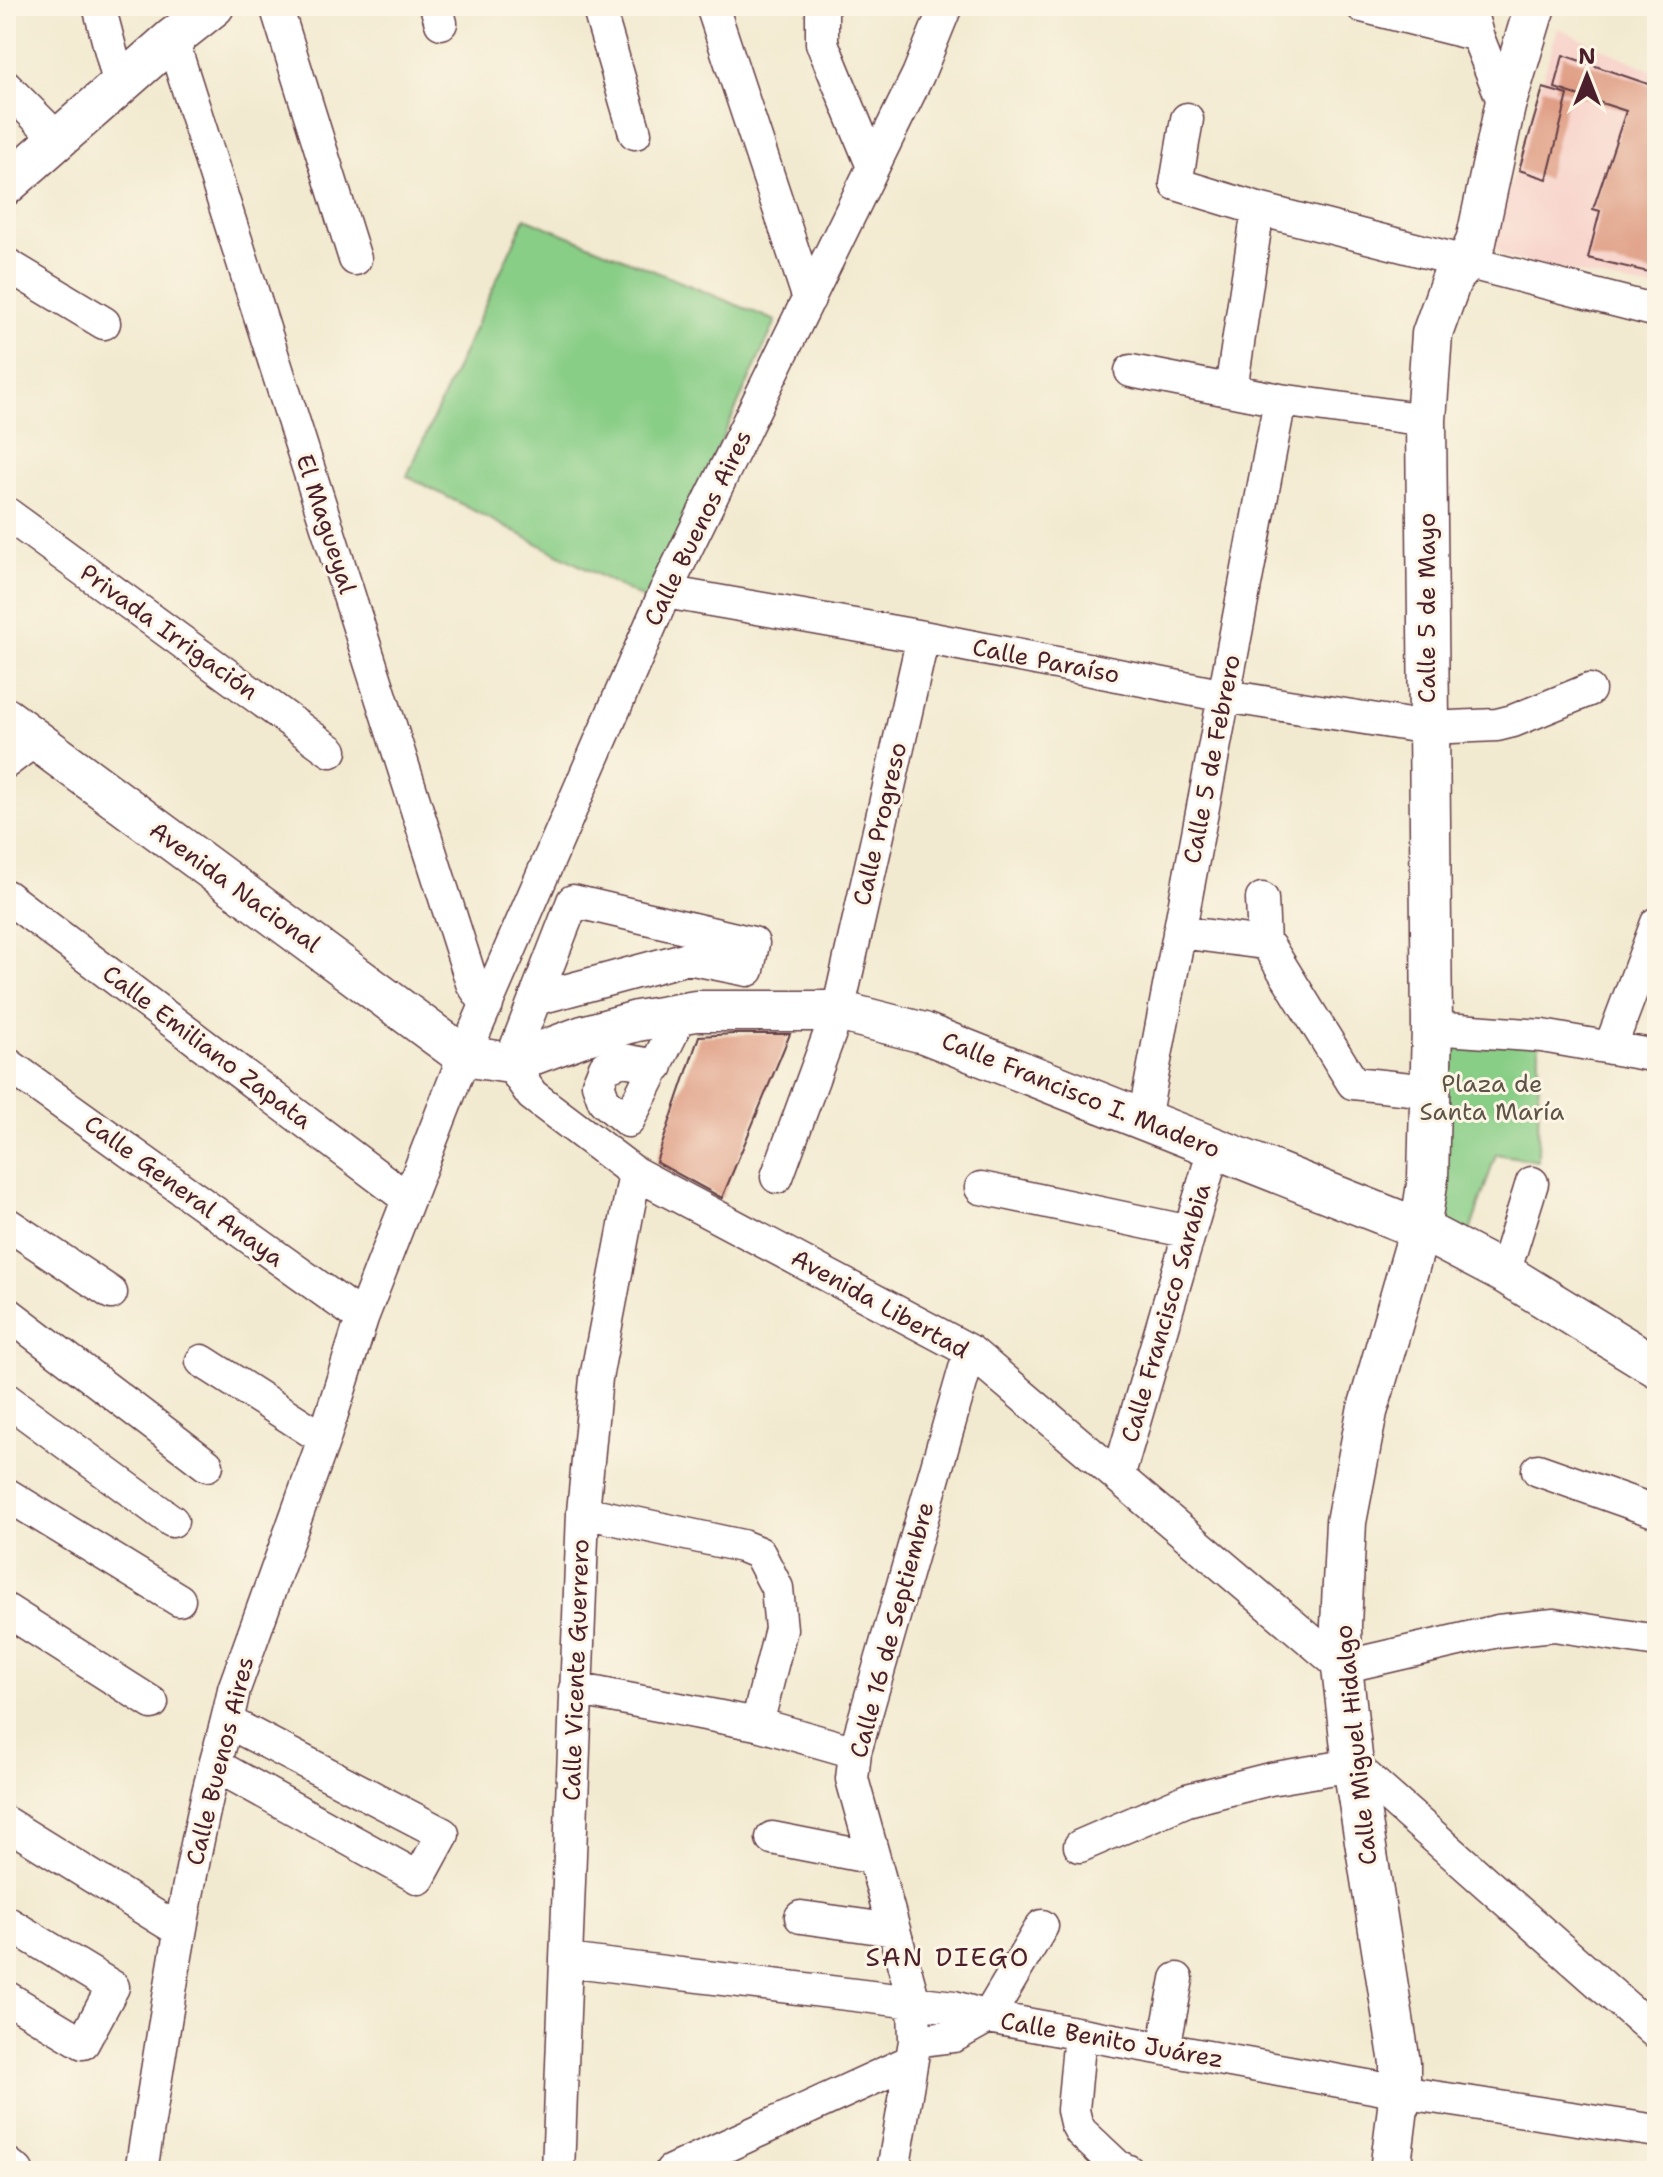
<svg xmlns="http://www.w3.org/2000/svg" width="1663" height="2177" font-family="'Shantell Sans',sans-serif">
	<rect width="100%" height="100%" fill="#fcf5e5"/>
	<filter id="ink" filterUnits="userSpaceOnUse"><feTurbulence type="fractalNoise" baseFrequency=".0125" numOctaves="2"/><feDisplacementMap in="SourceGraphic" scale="16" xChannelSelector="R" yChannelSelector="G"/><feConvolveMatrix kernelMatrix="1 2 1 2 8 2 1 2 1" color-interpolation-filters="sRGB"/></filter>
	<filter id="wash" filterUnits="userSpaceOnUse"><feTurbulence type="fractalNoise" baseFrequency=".006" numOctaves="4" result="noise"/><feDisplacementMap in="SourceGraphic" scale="32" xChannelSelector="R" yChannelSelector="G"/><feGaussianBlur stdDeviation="1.8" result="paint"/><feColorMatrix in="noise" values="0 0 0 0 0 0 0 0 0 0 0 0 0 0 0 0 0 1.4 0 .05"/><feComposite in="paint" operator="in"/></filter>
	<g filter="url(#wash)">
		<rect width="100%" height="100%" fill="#f2ead0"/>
		<path fill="#f7d0c9" d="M1558 28 1657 73V290L1503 257 1493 242Z"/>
		<path fill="#89ce87" stroke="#6a7659" stroke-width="2" d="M525 218 776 321 648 601 407 476Z
			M1445 1034 1539 1042 1538 1161 1496 1154 1468 1238 1445 1222Z"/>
		<g id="blocks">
			<path fill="#dd957c" d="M1563 55 1657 87V274L1588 258 1600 211 1593 209 1626 111 1555 88Z
				M1543 88 1568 95 1547 179 1519 170Z
				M734 1034H790L722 1198 656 1162 699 1036Z"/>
		</g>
	</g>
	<g filter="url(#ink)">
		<use href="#blocks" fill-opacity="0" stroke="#633d44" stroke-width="2"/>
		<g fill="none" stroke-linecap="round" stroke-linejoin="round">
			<defs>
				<path id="minor" d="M99 6 120 86
					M276 6 355 259
					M436 6 441 23
					M598 6 635 133
					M712 6 809 299
					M822 6V43L873 167
					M1362 6 1477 35
					M1469 6 1477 35 1505 106
					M172 39 472 983 487 1005
					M6 87 59 140
					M1187 119 1176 184 1258 209 1657 311
					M6 264 104 323
					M1131 371 1280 400 1426 420
					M1231 390 1258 209
					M6 513 331 751
					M665 592 923 637 1225 696 1428 728 1497 725 1513 721 1589 690
					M6 762 35 740
					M6 896 408 1199
					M1262 899 1264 943
					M1179 932 1264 943 1269 947 1353 1083 1430 1091
					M535 999 688 958 748 970 753 943 573 901 510 1063 532 1095 635 1173 970 1351 1342 1667 1498 1631 1554 1625 1657 1641
					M1432 1028 1542 1036 1657 1056
					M1610 1048 1657 923
					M6 1063 362 1318
					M657 1066 623 1060 605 1067 598 1084 604 1101 628 1121 682 1013
					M1144 1119 1280 400
					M777 1177 838 1011 923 637
					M981 1188 1190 1232
					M6 1223 111 1293
					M1504 1273 1532 1183
					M6 1312 207 1465
					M202 1361 324 1439
					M6 1399 172 1521
					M1538 1470 1657 1512
					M1118 1477 1214 1149
					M6 1494 179 1600
					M583 1512 742 1546 759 1553 777 1588 781 1629 757 1724
					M6 1610 152 1703
					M575 1689 757 1724 855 1752
					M215 1765 419 1878 443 1834 228 1722
					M6 1823 180 1931
					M772 1838 874 1858
					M1080 1846 1187 1800 1270 1779 1353 1765 1657 2034
					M801 1917 894 1930
					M6 1922 113 1987 83 2043 6 1997
					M566 1960 954 2007 988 2017 1400 2092 1657 2131
					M1080 2034 1073 2110 1076 2123 1081 2132 1117 2166 1128 2171
					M915 2041 954 2036 988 2017 1042 1926
					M1164 2049 1177 1979
					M6 2163 17 2171
					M141 2171C161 2048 179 1924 206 1802 214 1764 227 1727 234 1689L324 1439 362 1318 464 1056 665 592 918 75 946 6
					M558 2171 583 1512 596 1378 635 1173
					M671 2171 911 2061
					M893 2171 915 2041 914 2002 852 1779 855 1752 970 1351"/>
				<path id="major" d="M6 185 172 39 214 6
					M6 718 464 1056 510 1063 583 1036 637 1021 696 1011H838L924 1033 1420 1229 1504 1273 1657 1367
					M1390 2171 1400 2092V2063L1353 1765 1342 1667 1341 1625 1346 1522 1367 1412 1420 1229 1428 1178 1432 1028 1426 420 1432 334 1452 278 1466 263 1476 242 1505 106 1535 6"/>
			</defs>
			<use href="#minor" stroke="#633d44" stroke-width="35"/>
			<use href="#major" stroke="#633d44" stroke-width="43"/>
			<use href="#minor" stroke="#fff" stroke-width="32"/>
			<use href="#major" stroke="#fff" stroke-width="40"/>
		</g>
	</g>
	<g text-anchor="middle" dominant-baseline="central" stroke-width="6" stroke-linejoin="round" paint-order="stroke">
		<g font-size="24" fill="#4a1f2b" stroke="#fcf5e5">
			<text transform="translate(326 524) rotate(72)">El Magueyal</text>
			<text transform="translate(698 528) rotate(-64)">Calle Buenos Aires</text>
			<text transform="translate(1427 608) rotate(-90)">Calle 5 de Mayo</text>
			<text transform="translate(169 632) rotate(36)">Privada Irrigación</text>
			<text transform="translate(1046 661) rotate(11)">Calle Paraíso</text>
			<text transform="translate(1212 759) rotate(-79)">Calle 5 de Febrero</text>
			<text transform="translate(880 824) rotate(-77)">Calle Progreso</text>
			<text transform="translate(235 887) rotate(36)">Avenida Nacional</text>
			<text transform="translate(207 1047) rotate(37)">Calle Emiliano Zapata</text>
			<text transform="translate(1081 1095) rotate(22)">Calle Francisco I. Madero</text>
			<text transform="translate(184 1191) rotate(36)">Calle General Anaya</text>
			<text transform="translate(880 1304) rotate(29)">Avenida Libertad</text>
			<text transform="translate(1166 1313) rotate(-74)">Calle Francisco Sarabia</text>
			<text transform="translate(892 1630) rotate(-75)">Calle 16 de Septiembre</text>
			<text transform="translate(576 1670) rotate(-88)">Calle Vicente Guerrero</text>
			<text transform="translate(1356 1745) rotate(-96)">Calle Miguel Hidalgo</text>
			<text transform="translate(220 1761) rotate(-76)">Calle Buenos Aires</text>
			<text transform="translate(1112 2040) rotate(10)">Calle Benito Juárez</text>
		</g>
		<g font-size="24" fill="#5d5447" stroke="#fcf5e5">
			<text x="1492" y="1084">Plaza de<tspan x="1492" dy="28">Santa María</tspan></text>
		</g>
		<g font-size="26" letter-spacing="2" fill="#4a1f2b" stroke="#fcf5e5">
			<text x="948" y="1956">SAN DIEGO</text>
		</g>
	</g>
	<rect width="1663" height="2177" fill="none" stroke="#fcf5e5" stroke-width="32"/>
	<g transform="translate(1587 76)" stroke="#fcf5e5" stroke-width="6" paint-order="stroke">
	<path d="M0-6L14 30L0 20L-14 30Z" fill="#4a1f2b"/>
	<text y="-12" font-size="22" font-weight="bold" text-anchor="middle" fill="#4a1f2b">N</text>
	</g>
</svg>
